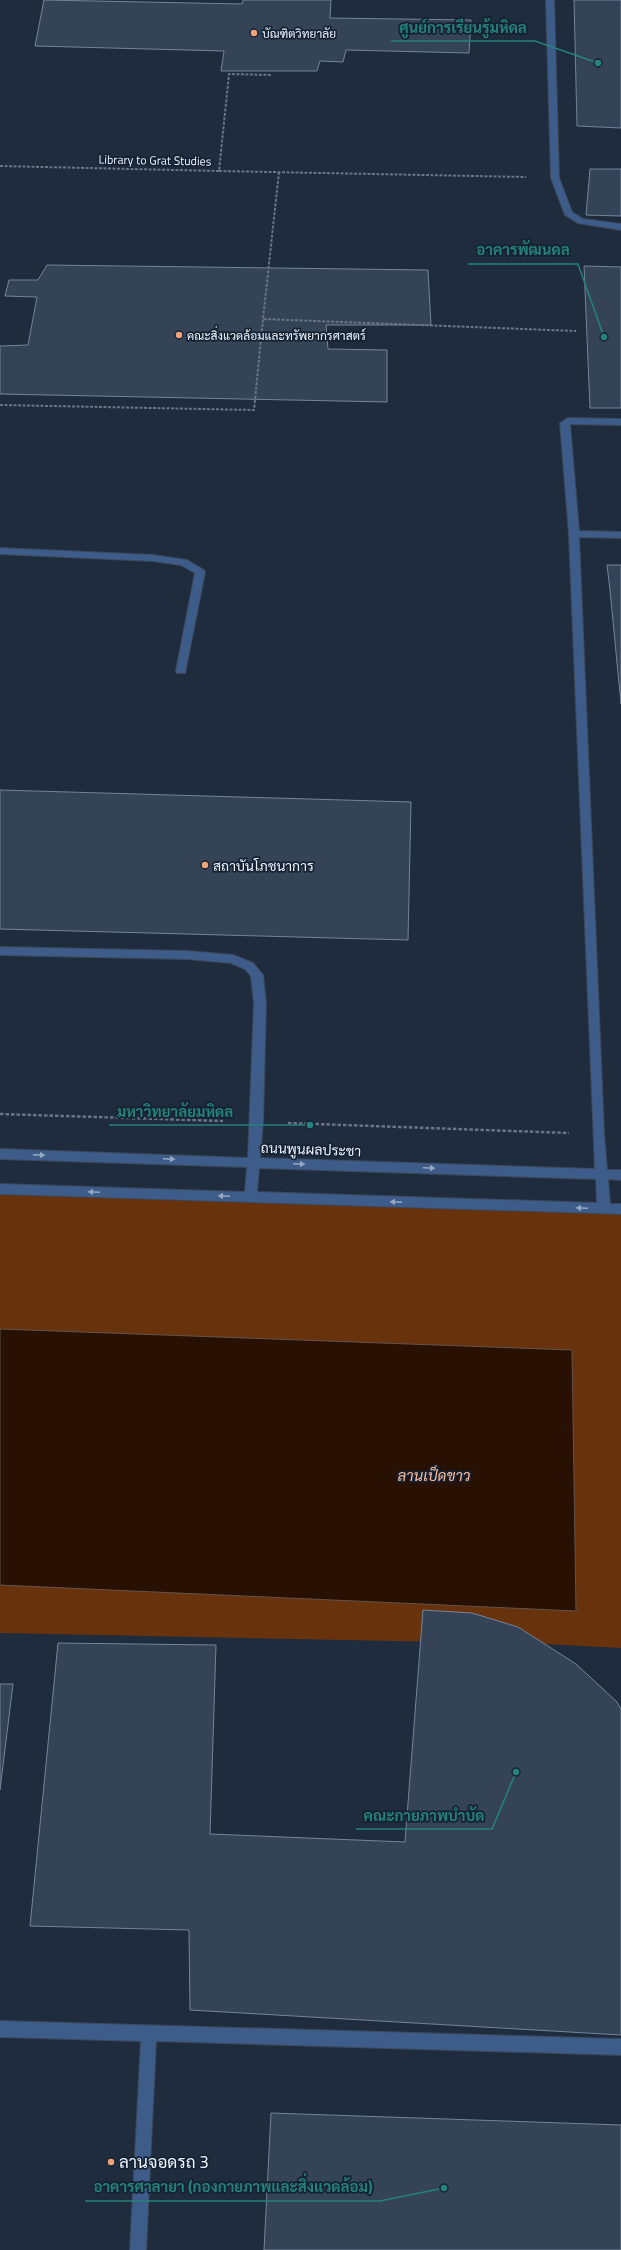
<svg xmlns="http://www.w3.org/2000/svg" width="621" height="2250" font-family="'Titillium Web',Sarabun,sans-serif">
	<rect width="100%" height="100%" fill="#1f2c3e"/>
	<path fill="#67320c" d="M0 1189 621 1209V1648L545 1644 0 1633Z"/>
	<path fill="#281002" stroke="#63544d" d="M0 1329 572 1350 576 1611 0 1585Z"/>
	<path fill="#354357" stroke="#74849a" d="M44 0 242 4 243 0H331L330 18 471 20 469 53 346 50 343 62 320 61 317 71H221L224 51 35 46Z
		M574 0H621V128L577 126Z
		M590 169H621V216L586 215Z
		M47 265 428 270 431 325H326L328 349 387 350V402L0 394V346L28 345 37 297 5 296 9 280H38Z
		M584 266 621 267V408H590Z
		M607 565H621V704L610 590Z
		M0 790 411 802 408 940 0 929Z
		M423 1610 472 1613 518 1627 576 1664 617 1702 621 1709V2035L190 2010 189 1930 30 1926 58 1643 216 1645 210 1834 405 1842Z
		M0 1684H13L0 1790Z
		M271 2113 621 2125V2250H264Z"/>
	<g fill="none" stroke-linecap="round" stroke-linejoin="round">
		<defs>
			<path id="service" d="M546 0H554L559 178 572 212 583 219 621 224V230L578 223 565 215 551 178Z
				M568 418 621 419V425L570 424 579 531 621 532V538L579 537 604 1134 607 1170H621V1180L608 1179 610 1204H621V1214L0 1194V1184L245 1192 247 1167 0 1159V1149L248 1158 254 1004 251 976 245 969 231 963 187 959 0 955V947L187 951 233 955 253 963 263 975 266 1004 263 1122 260 1158 595 1169 569 534 560 423ZM259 1168 596 1179 597 1203 257 1192Z
				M0 548 153 555 187 560 204 570 205 572 185 673H177L176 671 195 573 181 565 153 561 0 554Z
				M0 2021 621 2039V2055L156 2041 146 2250H130L141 2041 0 2037Z"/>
		</defs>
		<use href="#service" stroke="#3c4859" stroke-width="2"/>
		<path stroke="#6a7584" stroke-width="2" stroke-dasharray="3 1.5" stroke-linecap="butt" d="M0 166 219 171 229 74 272 75
			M219 171 526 177
			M279 172 263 319 576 331
			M0 405 254 410 263 319"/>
		<path stroke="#6a7584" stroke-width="2.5" stroke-dasharray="3.5 2" stroke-linecap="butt" d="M0 1114 223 1121
			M288 1123 569 1133"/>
		<use href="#service" fill="#3d5c89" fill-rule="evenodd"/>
	</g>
	<defs><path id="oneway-solid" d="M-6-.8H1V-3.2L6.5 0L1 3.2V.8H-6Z"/></defs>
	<g fill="#94a8c3">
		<use href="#oneway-solid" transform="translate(39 1155) rotate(2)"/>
		<use href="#oneway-solid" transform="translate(169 1159) rotate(2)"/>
		<use href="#oneway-solid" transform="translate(299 1164) rotate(2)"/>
		<use href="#oneway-solid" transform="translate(429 1168) rotate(2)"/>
		<use href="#oneway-solid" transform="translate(94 1192) rotate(-178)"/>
		<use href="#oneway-solid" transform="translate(224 1196) rotate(-178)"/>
		<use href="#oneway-solid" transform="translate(396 1202) rotate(-178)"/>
		<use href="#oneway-solid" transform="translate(582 1208) rotate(-178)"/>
	</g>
	<g fill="#efa377" stroke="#152234" stroke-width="1.5">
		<circle cx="254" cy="33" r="4"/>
		<circle cx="179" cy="335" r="4"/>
		<circle cx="205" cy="865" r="4"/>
		<circle cx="111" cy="2162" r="4"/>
	</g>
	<g text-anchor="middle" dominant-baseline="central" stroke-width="3.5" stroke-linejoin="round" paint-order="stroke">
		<g font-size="12" fill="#ecf3fd" stroke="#152234" text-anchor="start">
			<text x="262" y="33">บัณฑิตวิทยาลัย</text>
			<text x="187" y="335">คณะสิ่งแวดล้อมและทรัพยากรศาสตร์</text>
		</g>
		<g font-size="12" fill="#ecf3fd" stroke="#152234">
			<text transform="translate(155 160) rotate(1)">Library to Grat Studies</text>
		</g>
		<g font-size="14" fill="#ecf3fd" stroke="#152234" text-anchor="start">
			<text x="213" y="865">สถาบันโภชนาการ</text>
		</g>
		<g font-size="14" fill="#ecf3fd" stroke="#152234">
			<text transform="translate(311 1149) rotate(2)">ถนนพูนผลประชา</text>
		</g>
		<g font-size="15" font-style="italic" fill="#fdbb96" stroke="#152234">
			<text x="434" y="1475">ลานเป็ดขาว</text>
		</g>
		<g font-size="17" fill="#ecf3fd" stroke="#152234" text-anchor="start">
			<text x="119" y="2162">ลานจอดรถ 3</text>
		</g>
	</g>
	<path fill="none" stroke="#25827c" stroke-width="1.5" d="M598 63L535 41H391M604 337L578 264H468M310 1125L241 1125H109M516 1772L492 1829H356M444 2188L380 2201H85"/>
	<g fill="#25827c" stroke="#152234" stroke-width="1.5">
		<circle cx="598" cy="63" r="4"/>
		<circle cx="604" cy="337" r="4"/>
		<circle cx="310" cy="1125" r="4"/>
		<circle cx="516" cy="1772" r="4"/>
		<circle cx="444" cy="2188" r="4"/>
	</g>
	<g font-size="15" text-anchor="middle" font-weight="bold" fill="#25827c" stroke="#152234" stroke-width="3.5" stroke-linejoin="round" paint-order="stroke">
		<text x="463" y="33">ศูนย์การเรียนรู้มหิดล</text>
		<text x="523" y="255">อาคารพัฒนดล</text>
		<text x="175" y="1117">มหาวิทยาลัยมหิดล</text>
		<text x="424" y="1821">คณะกายภาพบำบัด</text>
		<text x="233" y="2192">อาคารศาลายา (กองกายภาพและสิ่งแวดล้อม)</text>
	</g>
</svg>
